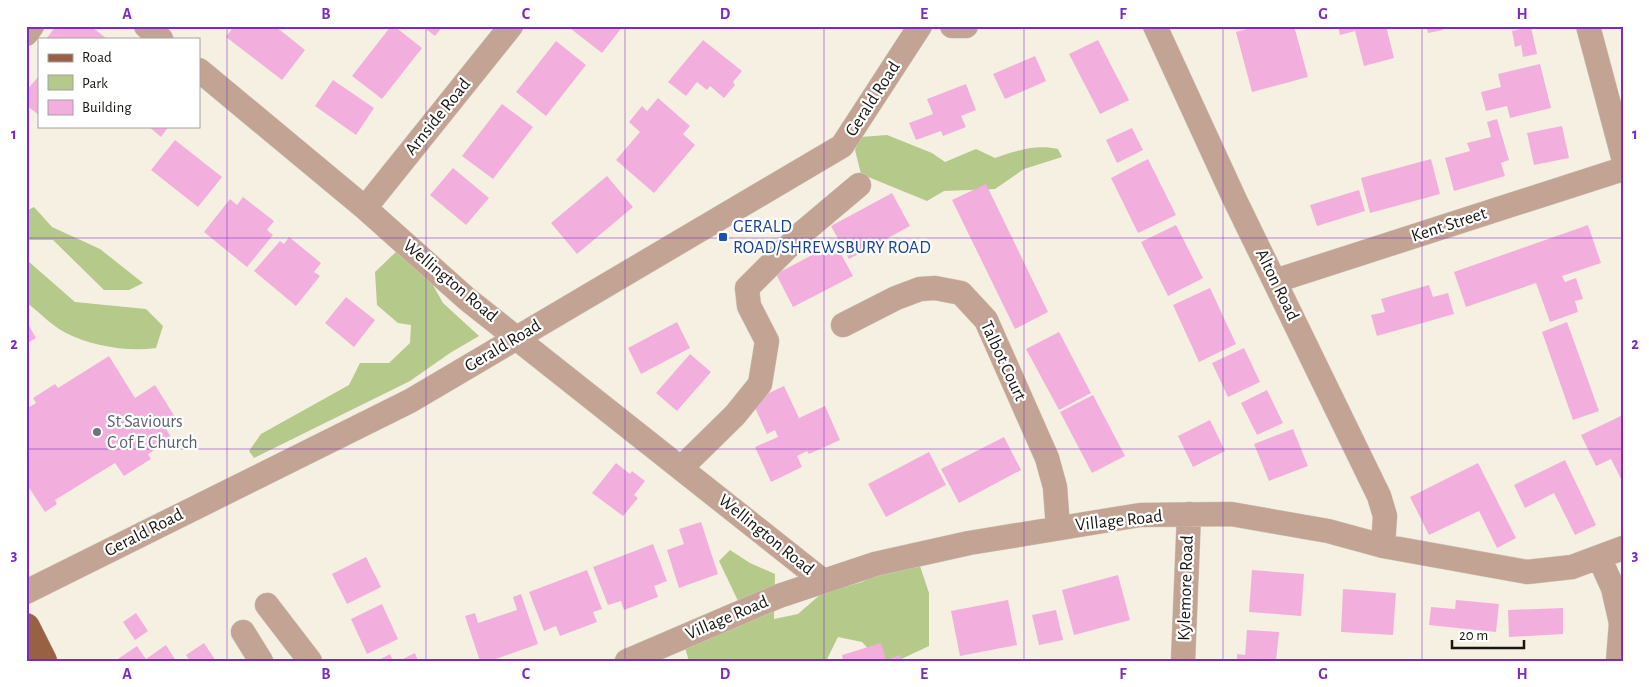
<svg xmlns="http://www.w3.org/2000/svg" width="1649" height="687" font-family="'Alegreya Sans',sans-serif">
	<rect width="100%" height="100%" fill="#f5f0e2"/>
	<path fill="#b5c98b" d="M887 135 932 153 945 162 976 149 995 158C1016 151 1035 144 1058 149L1062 157 1024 169 995 189 944 191 927 201 861 174 855 150 860 137Z
		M34 207 52 227 100 249 143 283 129 290H104L53 240H26V211Z
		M398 250 425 271 443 303 479 336 450 353 410 381 254 458 249 451 261 434 349 385 360 363H389L410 343 411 325 398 323 377 305 375 272Z
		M26 253 28 261 75 302 146 309 163 326 156 348C127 352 92 346 66 333 52 326 39 312 26 302Z
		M730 550 750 563 775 574 774 619 798 614 822 593 862 582 897 563 920 566 929 593V646L897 661H880L862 642 838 637 826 661H689L685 648 740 605 719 561Z"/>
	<path fill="#f2afde" d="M56 26H91L107 39H46Z
		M234 26H275L305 50 282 80 226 37Z
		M391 26H394L422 48 382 99 352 76Z
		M422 26H443L435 36Z
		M573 26H623L602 53 571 29Z
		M1259 26H1294L1308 77 1252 92 1236 32Z
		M1338 26H1386L1394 58 1364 66 1355 31 1340 35Z
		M1426 26H1442L1443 30 1428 33Z
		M1531 27 1537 54 1523 57 1521 45 1515 47 1512 31Z
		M703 40 742 71 733 82 735 85 724 98 710 86 707 90 697 82 686 96 668 82Z
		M1098 40 1129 100 1100 114 1069 54Z
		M556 41 586 65 546 116 516 92Z
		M1035 56 1046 81 1005 99 993 74Z
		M1540 64 1551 108 1510 118 1507 106 1486 111 1481 92 1501 87 1498 74Z
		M39 76V115L26 105V91Z
		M333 80 374 108 356 135 315 106Z
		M966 84 976 110 961 116 966 127 943 136 941 131 916 140 909 123 933 114 927 99Z
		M658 98 690 126 683 134 695 145 654 193 616 160 640 132 629 122 642 106 647 111Z
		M502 104 533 127 493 179 462 156Z
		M1497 119 1509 160 1501 163 1505 176 1454 191 1445 158 1470 151 1467 143 1491 137 1487 122Z
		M148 126H169L161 137Z
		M1562 126 1569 158 1534 165 1527 133Z
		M1132 128 1143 150 1117 163 1106 140Z
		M175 140 222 177 198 207 151 170Z
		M1148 159 1176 215 1138 233 1111 178Z
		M1431 159 1440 194 1370 213 1361 178Z
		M453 168 489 198 466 225 430 195Z
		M607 176 633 207 577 254 551 223Z
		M986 184 1048 312 1015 329 952 200Z
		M1359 190 1365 211 1317 226 1310 205Z
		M892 193 910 226 849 259 831 226Z
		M243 197 274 221 267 230 273 235 247 267 204 232 230 199 237 205Z
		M1176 225 1203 278 1168 296 1141 242Z
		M1588 225 1601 263 1562 276 1565 282 1576 278 1583 299 1575 301 1578 312 1550 322 1536 283 1466 307 1454 272Z
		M289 237 321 263 314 272 320 276 296 306 254 271 280 241 284 244Z
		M835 243 853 276 793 307 776 274Z
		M1429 285 1433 297 1448 293 1454 314 1377 336 1371 315 1385 312 1381 299Z
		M1210 288 1236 344 1199 362 1173 305Z
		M346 297 375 320 354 347 325 323Z
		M26 321 36 338 26 344Z
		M677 322 690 348 641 374 628 348Z
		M1567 322 1599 411 1573 420 1542 332Z
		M1059 332 1091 393 1059 410 1026 349Z
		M1244 348 1260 382 1228 397 1212 363Z
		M690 354 711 372 677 411 656 393Z
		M109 356 135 398 155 385 175 417 164 425 172 439 148 454 151 459 124 476 115 463 55 500 57 504 45 512 26 483V454L28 452 26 449V409L36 403 33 398 55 384 58 388Z
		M784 386 799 418 825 406 840 440 809 454 807 451 797 456 802 467 771 482 755 447 778 437 775 430 767 434 752 401Z
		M1267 390 1283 423 1257 435 1241 403Z
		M1093 395 1125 456 1092 473 1060 412Z
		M1623 415V483L1611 459 1596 466 1581 435Z
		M1210 420 1225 451 1193 467 1178 436Z
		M1293 429 1308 466 1269 481 1254 444Z
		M1004 437 1021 470 959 503 941 469Z
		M929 452 946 485 886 517 868 484Z
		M1565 460 1596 525 1575 535 1554 493 1525 508 1514 485Z
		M616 463 630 474 632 471 645 481 634 495 638 498 623 516 592 493Z
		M1478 463 1516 538 1497 548 1479 511 1429 535 1410 497Z
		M701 522 718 574 679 588 667 550 684 544 679 529Z
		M653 544 667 581 654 586 658 597 624 610 621 601 608 605 593 567Z
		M366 557 381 587 347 604 332 574Z
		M587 570 602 609 593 612 597 622 560 636 556 626 544 631 529 592Z
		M1252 570 1304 574 1301 616 1249 612Z
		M1118 575 1130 620 1074 635 1062 590Z
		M1343 589 1396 593 1393 635 1341 632Z
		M521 594 538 644 490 661H480L465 616 475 613 478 623 517 610 513 597Z
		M1008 600 1017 645 960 656 951 611Z
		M1456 600 1499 604 1496 632 1429 625 1431 607 1455 609Z
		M382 604 398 639 367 654 351 619Z
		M1563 608V634L1509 637 1508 610Z
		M1056 610 1063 640 1039 645 1032 615Z
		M136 613 148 631 135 640 123 622Z
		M1247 630 1279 632 1276 661H1237V654L1245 655Z
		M204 643 216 661H190L186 655Z
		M881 643 886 660 900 655 902 661H843L842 655Z
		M166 645 176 661H115L137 646 146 659Z
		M415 653 418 661H399Z
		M390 654 393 661H377Z"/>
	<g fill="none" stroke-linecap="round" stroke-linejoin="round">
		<defs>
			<path id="minor" d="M146 26 161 39
				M952 26H966
				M1155 26 1235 200 1379 496 1385 516 1383 546
				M1588 26 1623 157
				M26 34 32 26
				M199 70 365 208 467 299 823 581
				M365 208 511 26
				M1275 281 1623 169
				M843 325 896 298 920 289 935 288 961 293 986 320 1047 458 1055 487 1058 528
				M681 468 735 415 760 384 767 341 749 306 747 288 802 233 859 185
				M1599 557 1613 588 1621 623 1618 661
				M26 592 410 401 842 146 920 26
				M267 605 310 661
				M243 632 261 661
				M627 661 779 596 875 564 969 543 1140 515 1231 514 1328 531 1383 546 1527 572 1572 567 1623 548
				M1183 661 1189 514"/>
			<path id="major" d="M26 627 43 661"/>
		</defs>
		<use href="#minor" stroke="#d2cdc1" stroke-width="25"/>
		<use href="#major" stroke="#d2cdc1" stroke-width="29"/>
		<use href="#minor" stroke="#c3a393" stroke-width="24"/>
		<use href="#major" stroke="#996144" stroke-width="28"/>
	</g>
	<path fill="none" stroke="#7b2cbf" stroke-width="1" stroke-opacity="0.55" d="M227 26V661M426 26V661M625 26V661M824 26V661M1024 26V661M1223 26V661M1422 26V661M26 238H1623M26 449H1623"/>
	<rect fill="#1a4fb4" stroke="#fff" stroke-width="2" x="718" y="232" width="10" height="10" rx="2.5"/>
	<circle fill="#6b7280" stroke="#fff" stroke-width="2" cx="97" cy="432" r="5"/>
	<g text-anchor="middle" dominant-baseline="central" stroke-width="4.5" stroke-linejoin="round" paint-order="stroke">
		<g font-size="18" fill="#181611" stroke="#fff">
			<text transform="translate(873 99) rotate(-57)">Gerald Road</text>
			<text transform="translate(438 117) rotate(-51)">Arnside Road</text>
			<text transform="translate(1449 225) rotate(-18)">Kent Street</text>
			<text transform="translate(450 281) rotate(40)">Wellington Road</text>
			<text transform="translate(1277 285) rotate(64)">Alton Road</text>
			<text transform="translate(503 346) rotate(-31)">Gerald Road</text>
			<text transform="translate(1003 361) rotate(65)">Talbot Court</text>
			<text transform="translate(1119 521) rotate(-6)">Village Road</text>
			<text transform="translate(144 533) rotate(-27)">Gerald Road</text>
			<text transform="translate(766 535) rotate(39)">Wellington Road</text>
			<text transform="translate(1186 588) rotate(-88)">Kylemore Road</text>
			<text transform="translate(727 618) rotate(-23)">Village Road</text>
		</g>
		<g font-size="18" fill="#164399" stroke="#fff" text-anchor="start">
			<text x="733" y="227">GERALD<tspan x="733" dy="21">ROAD/SHREWSBURY ROAD</tspan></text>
		</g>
		<g font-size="18" fill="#5b616d" stroke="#fff" text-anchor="start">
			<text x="107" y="422">St Saviours<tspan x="107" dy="21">C of E Church</tspan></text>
		</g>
	</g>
	<rect width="1649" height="687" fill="none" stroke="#ffffff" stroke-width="55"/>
	<rect x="38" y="38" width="162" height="90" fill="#ffffff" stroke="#a3a2a0"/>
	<rect x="48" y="54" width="25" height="8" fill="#996144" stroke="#a3a2a0"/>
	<text x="82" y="62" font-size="15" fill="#181611">Road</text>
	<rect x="48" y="75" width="25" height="15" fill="#b5c98b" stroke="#a3a2a0"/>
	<text x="82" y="88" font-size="15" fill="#181611">Park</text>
	<rect x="48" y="100" width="25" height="15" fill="#f2afde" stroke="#a3a2a0"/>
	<text x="82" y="112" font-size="15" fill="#181611">Building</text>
	<path d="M1452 640v8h72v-8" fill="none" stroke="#181611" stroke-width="2.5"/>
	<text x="1459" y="640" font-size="15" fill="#181611" stroke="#ffffff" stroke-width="4" paint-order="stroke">20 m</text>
	<rect x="28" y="28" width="1594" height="632" fill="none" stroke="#7b2cbf" stroke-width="2"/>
	<g font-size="16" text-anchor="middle" font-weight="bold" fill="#7b2cbf">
		<text x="127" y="19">A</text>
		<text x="326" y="19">B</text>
		<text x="526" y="19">C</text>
		<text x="725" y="19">D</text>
		<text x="924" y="19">E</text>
		<text x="1123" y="19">F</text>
		<text x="1323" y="19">G</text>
		<text x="1522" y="19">H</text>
		<text x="14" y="139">1</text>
		<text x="1635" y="139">1</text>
		<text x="14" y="349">2</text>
		<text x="1635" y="349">2</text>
		<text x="14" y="560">3</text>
		<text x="1635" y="560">3</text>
		<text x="127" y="679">A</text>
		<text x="326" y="679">B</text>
		<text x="526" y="679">C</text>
		<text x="725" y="679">D</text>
		<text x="924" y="679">E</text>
		<text x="1123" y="679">F</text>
		<text x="1323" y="679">G</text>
		<text x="1522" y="679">H</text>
	</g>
</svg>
